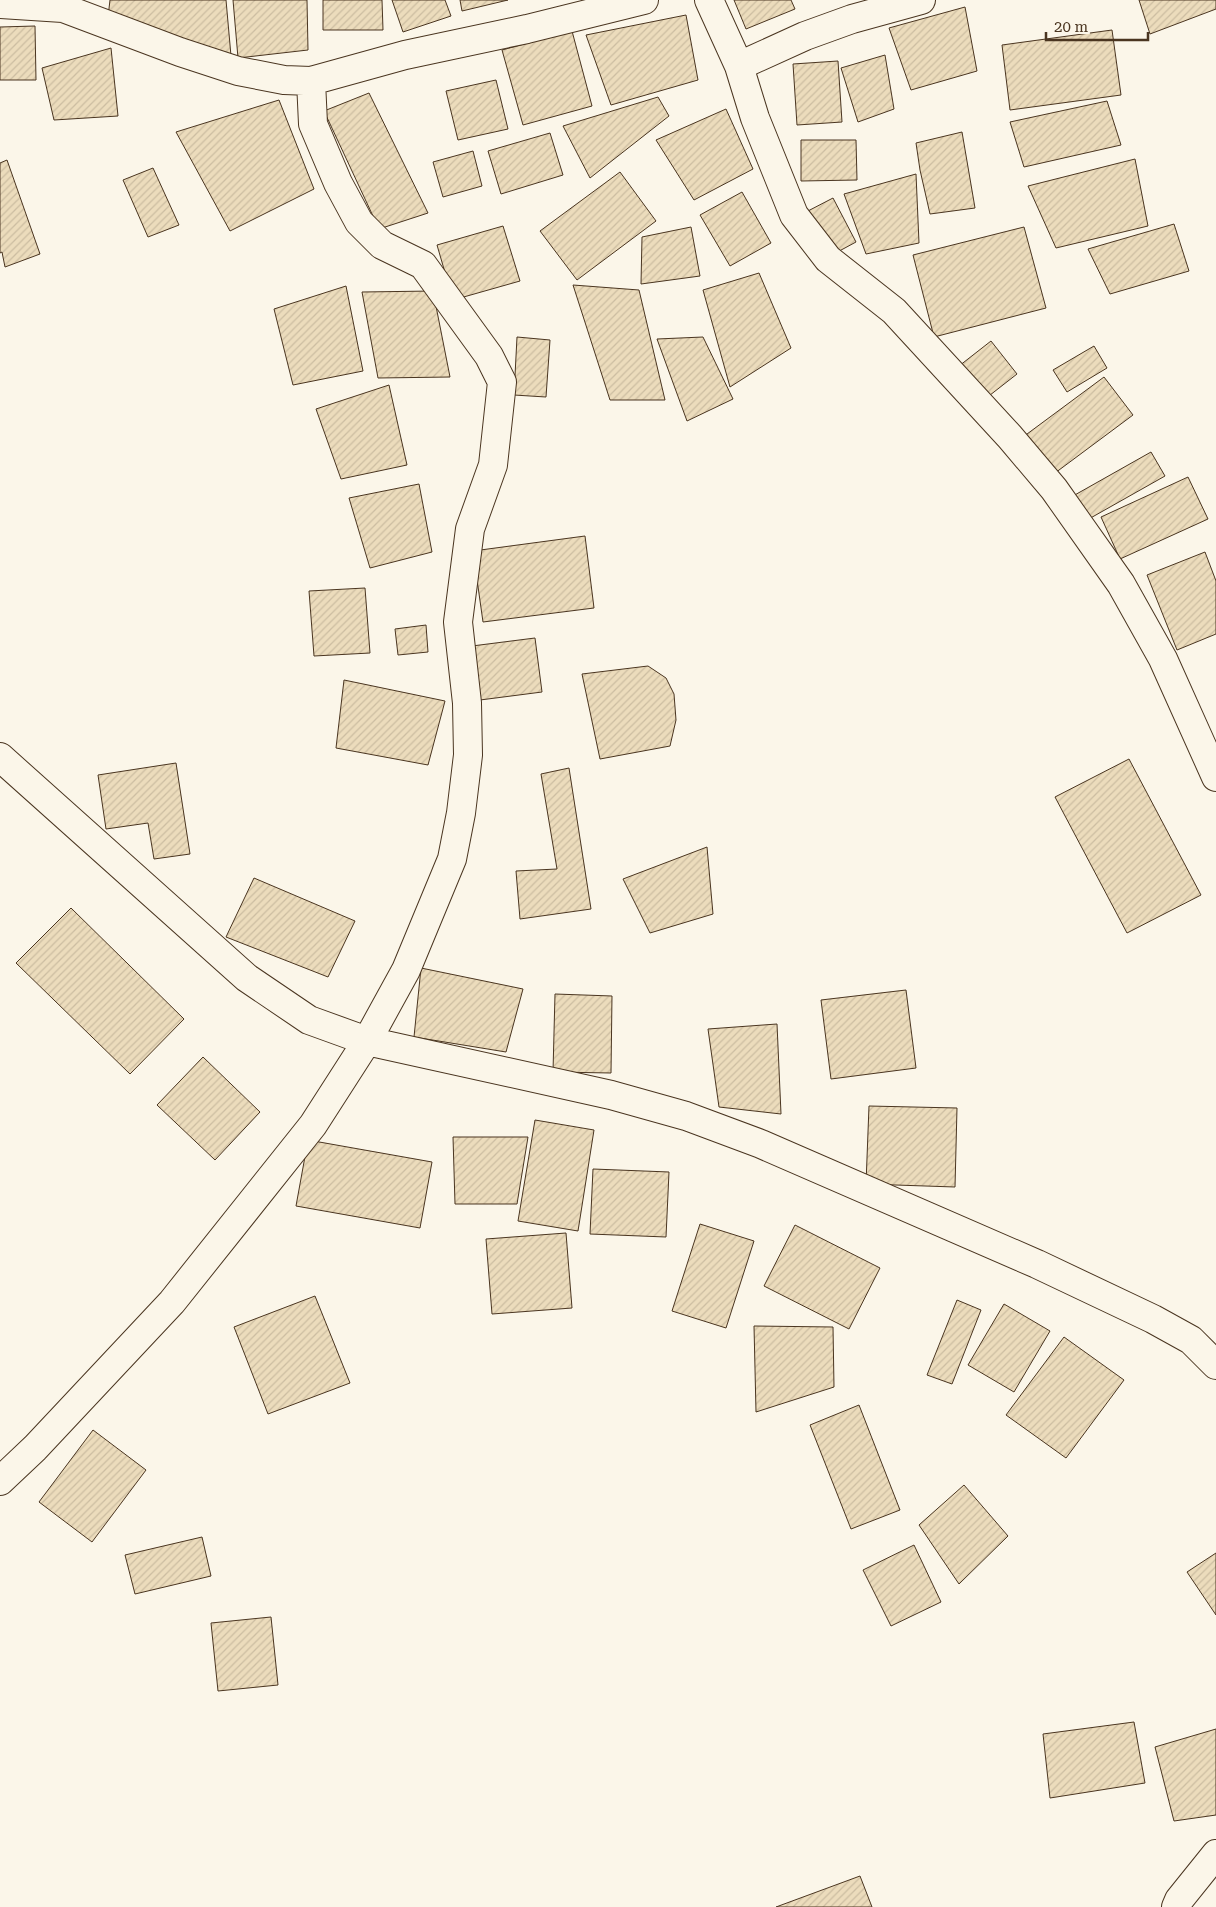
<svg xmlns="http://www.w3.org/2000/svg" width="1216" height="1907" font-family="'Roboto Serif',serif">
	<defs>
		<pattern id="building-hatch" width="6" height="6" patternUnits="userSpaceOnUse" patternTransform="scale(1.25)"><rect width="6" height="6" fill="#ecdcbc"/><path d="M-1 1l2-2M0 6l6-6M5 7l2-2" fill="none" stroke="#ccbda1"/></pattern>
	</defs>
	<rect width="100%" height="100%" fill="#fbf6e9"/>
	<path fill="url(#building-hatch)" stroke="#4a3520" d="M110 0H226L231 56 108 17Z
		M233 0H307L308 50 238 58Z
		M323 0H382L383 30H323Z
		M392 0H445L451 16 403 32Z
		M460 0H508L462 11Z
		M734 0H791L795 9 746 29Z
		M1139 0H1216V9L1150 34Z
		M965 7 977 71 911 90 889 28Z
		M686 15 698 80 611 105 586 35Z
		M35 26 36 80H0V27Z
		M1112 30 1121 95 1010 110 1002 45Z
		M572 31 592 106 523 125 502 50Z
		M111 48 118 116 54 120 42 68Z
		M885 55 894 109 858 122 841 68Z
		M838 61 842 122 797 125 793 64Z
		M496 80 508 129 458 140 446 91Z
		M369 93 428 213 379 229 324 111Z
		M658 97 669 116 590 178 563 126Z
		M279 100 314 189 230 231 176 132Z
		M1107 101 1121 145 1024 167 1010 122Z
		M726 109 753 169 694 200 656 140Z
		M962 132 975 208 930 214 920 170 916 143Z
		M550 133 563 175 501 194 488 151Z
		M801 140H856L857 180 801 181Z
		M473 151 482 186 443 197 433 162Z
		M1135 159 1148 226 1056 248 1028 186Z
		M7 160 40 254 5 267 2 252 0 253V163Z
		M153 168 179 225 148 237 123 180Z
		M620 172 656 221 577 280 540 231Z
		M916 174 919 243 866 254 844 194Z
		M742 192 771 243 730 266 700 215Z
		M833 198 856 242 830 256 806 212Z
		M1174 224 1189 271 1110 294 1088 249Z
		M503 226 520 281 453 300 437 245Z
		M691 227 700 276 641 284 642 237Z
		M1024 227 1046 308 934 337 913 255Z
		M759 273 791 348 730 387 703 290Z
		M573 285 639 290 665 400H610Z
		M346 286 363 371 293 385 274 309Z
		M433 291 450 377 378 378 362 292Z
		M517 337 550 340 546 397 514 395Z
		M703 337 733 399 687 421 657 339Z
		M991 341 1017 374 985 399 959 366Z
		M1094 346 1107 368 1067 392 1053 370Z
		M1104 377 1133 415 1051 476 1023 437Z
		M389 385 407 465 341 479 316 409Z
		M1151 452 1165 476 1087 520 1073 496Z
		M1188 477 1208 519 1120 559 1101 517Z
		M419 484 432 552 370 568 349 498Z
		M585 536 594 608 483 622 473 551Z
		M1205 552 1216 581V634L1177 650 1147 575Z
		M365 588 370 653 314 656 309 591Z
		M426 625 428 652 398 655 395 629Z
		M535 638 542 692 480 700 472 646Z
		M648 666 666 678 674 694 676 720 670 746 600 759 582 674Z
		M344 680 445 701 428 765 336 748Z
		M1129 759 1201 895 1127 933 1055 797Z
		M176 763 190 854 154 859 148 823 106 829 98 775Z
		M569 768 591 909 520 919 516 871 557 869 541 774Z
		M707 847 713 914 650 933 623 879Z
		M254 878 355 921 328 977 226 937Z
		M71 908 184 1019 130 1074 16 963Z
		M421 968 523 989 506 1052 414 1037Z
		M906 990 916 1068 831 1079 821 1000Z
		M555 994 612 996 611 1073 553 1072Z
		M777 1024 781 1114 719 1107 708 1029Z
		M203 1057 260 1112 215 1160 157 1105Z
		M869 1106 957 1108 955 1187 866 1184Z
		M535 1120 594 1130 578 1231 518 1221Z
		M453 1137H528L517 1204H455Z
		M308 1140 432 1162 420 1228 296 1206Z
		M593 1169 669 1172 666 1237 590 1234Z
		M700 1224 754 1241 726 1328 672 1311Z
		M795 1225 880 1268 849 1329 764 1286Z
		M566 1233 572 1308 492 1314 486 1239Z
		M315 1296 350 1383 268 1414 234 1327Z
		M957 1300 981 1310 952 1384 927 1375Z
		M1004 1304 1050 1331 1014 1392 968 1365Z
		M754 1326 833 1327 834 1387 756 1412Z
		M1064 1337 1124 1380 1066 1458 1006 1415Z
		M859 1405 900 1510 851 1529 810 1425Z
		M93 1430 146 1470 92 1542 39 1502Z
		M964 1485 1008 1536 959 1584 919 1525Z
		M202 1537 211 1576 135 1594 125 1555Z
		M914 1545 941 1602 891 1626 863 1570Z
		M1216 1553V1615L1187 1572Z
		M271 1617 278 1685 218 1691 211 1623Z
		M1134 1722 1145 1783 1050 1798 1043 1734Z
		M1216 1729V1815L1174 1821 1155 1747Z
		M860 1876 872 1907H776Z"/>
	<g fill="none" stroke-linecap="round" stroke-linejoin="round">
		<defs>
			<path id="street" d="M709 0 739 66 755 118 794 215 828 259 894 311 1010 437 1054 489 1121 584 1163 659 1216 777
				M0 4 63 8 180 52 238 71 284 80 311 81 405 55 527 29 644 0
				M739 66 805 36 852 19 921 0
				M0 757 247 978 309 1020 367 1041 611 1095 686 1116 761 1144 1037 1264 1153 1319 1191 1340 1216 1365
				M0 1481 35 1448 172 1302 313 1125 367 1041 406 970 452 859 461 813 468 755 467 703 458 622 470 529 493 465 502 382 489 356 423 265 382 245 359 222 338 183 313 124 311 81
				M1176 1907 1179 1900 1216 1854"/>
		</defs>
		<use href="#street" stroke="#4a3520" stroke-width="30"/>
		<use href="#street" stroke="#fbf6e9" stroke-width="28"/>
	</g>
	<path d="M1046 32v8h102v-8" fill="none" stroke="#4a3520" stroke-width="2.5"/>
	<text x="1054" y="32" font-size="15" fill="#4a3520" stroke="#fbf6e9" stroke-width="4" paint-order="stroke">20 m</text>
</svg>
